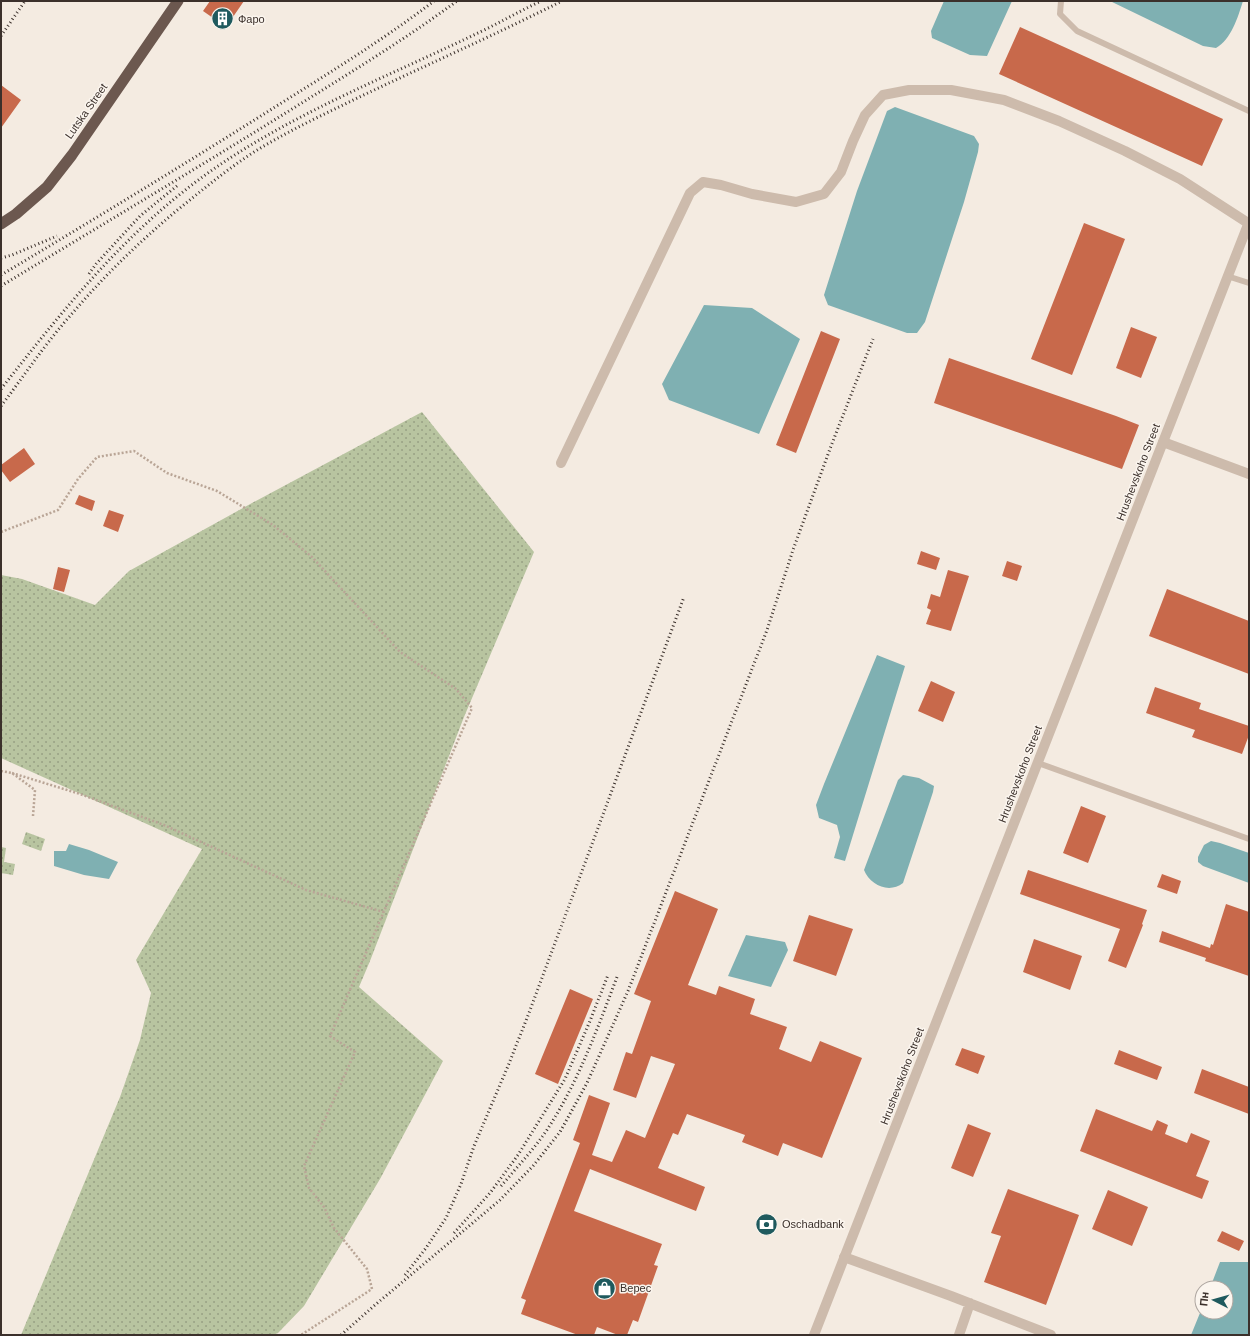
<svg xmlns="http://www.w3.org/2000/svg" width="1250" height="1336" font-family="Helvetica,sans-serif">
	<defs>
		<pattern id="garden-dots" width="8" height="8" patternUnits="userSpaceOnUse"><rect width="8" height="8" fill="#b8c4a0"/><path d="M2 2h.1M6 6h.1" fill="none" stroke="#97a083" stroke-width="1.8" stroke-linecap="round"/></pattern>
	</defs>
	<rect width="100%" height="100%" fill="#f4ebe1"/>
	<path fill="url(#garden-dots)" d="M422 412 534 552 464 717 370 961 359 987 443 1061 380 1179 304 1306 278 1333 273 1335H21L120 1097 140 1040 151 993 136 960 202 849 1 758V575L22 579 95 605 129 571 252 503Z
		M26 832 45 839 41 851 22 844Z
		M1 847 6 848 4 862 15 864 13 875 1 873Z"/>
	<path fill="#7fb0b2" d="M944 1H1012L987 56 970 55 932 38 931 31Z
		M1110 1H1243C1238 17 1231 40 1216 48L1203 46Z
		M895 107 974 136 979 144 978 152 964 202 925 322 917 333H907L828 305 824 295 857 191 887 111Z
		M704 305 752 308 800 339 759 434 669 400 662 384Z
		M877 655 905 666 845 861 834 858 840 837 837 825 819 818 816 805 824 784Z
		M903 775 919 778 934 786 933 792 903 883C889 894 870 885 864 870L898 780Z
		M1211 841 1220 843 1249 853V883L1203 866 1198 862V857L1204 845Z
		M69 844 89 850 118 862 109 879 84 875 54 866V851H66Z
		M746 935 785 942 788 950 771 987 728 976Z
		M1220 1262H1249V1335H1191L1202 1308V1312H1226V1288H1210Z"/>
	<path fill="#c8694b" d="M210 1H244L226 27 203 11Z
		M1020 27 1223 119 1202 166 999 74Z
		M1 85 21 100 1 128Z
		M1084 223 1125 239 1072 375 1031 359Z
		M1131 327 1157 337 1141 378 1116 368Z
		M821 331 840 339 796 453 776 445Z
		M949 358 1116 416 1139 425 1122 469 934 403Z
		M24 448 35 464 10 482 1 470V465Z
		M79 495 95 501 92 511 75 504Z
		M109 510 124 515 118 532 103 526Z
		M921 551 940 558 936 570 917 564Z
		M1007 561 1022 566 1017 581 1002 576Z
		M58 567 70 570 64 592 53 589Z
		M948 570 969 576 951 631 926 624 931 610 927 608 931 594 940 597Z
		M1167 589 1249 621V674L1149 636Z
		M931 681 955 692 943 722 918 711Z
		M1155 687 1201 703 1199 709 1249 726V735L1242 754 1192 737 1195 730 1146 713Z
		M1081 806 1106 816 1088 863 1063 853Z
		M1028 870 1147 910 1142 924 1143 925 1126 968 1108 961 1120 929 1020 894Z
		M1162 874 1181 881 1177 894 1157 887Z
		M675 891 718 909 688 985 716 995 719 986 755 999 750 1014 787 1027 779 1049 811 1062 820 1041 862 1058 822 1158 783 1143 778 1156 742 1142 745 1135 687 1114 678 1135 673 1133 658 1168 705 1187 696 1211 590 1169 574 1211 662 1244 654 1265 658 1266 638 1322 633 1320 627 1335H618L597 1327 594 1335H578L521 1314 526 1300 521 1298 580 1143 573 1140 589 1095 610 1103 592 1155 612 1162 626 1130 645 1138 675 1064 651 1056 636 1098 613 1090 626 1052 632 1054 651 1001 634 994Z
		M1226 904 1249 912V976L1205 961 1206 958 1159 942 1162 931 1210 948 1211 944 1213 945Z
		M809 915 853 929 836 976 793 961Z
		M1034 939 1082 956 1070 990 1023 972Z
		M570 989 593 999 558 1084 535 1074Z
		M962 1048 985 1056 978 1074 955 1065Z
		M1119 1050 1162 1067 1157 1080 1114 1064Z
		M1202 1069 1249 1087V1114L1194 1093Z
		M1096 1109 1152 1131 1157 1120 1168 1125 1165 1134 1187 1143 1191 1133 1210 1141 1196 1176 1209 1181 1202 1199 1080 1151Z
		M968 1124 991 1133 973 1177 951 1168Z
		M1008 1189 1079 1215 1046 1305 984 1282 1001 1236 991 1233Z
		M1108 1190 1148 1207 1132 1246 1092 1229Z
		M1222 1231 1244 1241 1239 1251 1217 1241Z"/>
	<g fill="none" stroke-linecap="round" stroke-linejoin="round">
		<path stroke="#b9a596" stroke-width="2.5" stroke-dasharray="2 2" stroke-linecap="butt" d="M1 532 58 510 78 479 97 457 134 451 167 473 217 491 273 525 312 557 400 652 456 689 472 708 330 1036 355 1052 304 1166 309 1188 324 1207 334 1228 367 1269 372 1289 301 1335
			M1 771 12 773 35 790 33 816
			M12 773 80 794 164 825 306 890 384 912"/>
		<path stroke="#cdbbac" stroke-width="6" d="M1061 1 1060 14 1077 31 1249 111
			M1227 276 1249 283
			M1038 763 1249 839"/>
		<path stroke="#cdbbac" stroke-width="10" d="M1163 442 1249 474
			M561 463 690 193 703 182 721 185 752 194 796 202 824 194 841 172 853 141 865 115 883 95 909 90H951L1004 100 1059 121 1125 151 1180 179 1248 223
			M844 1257 951 1296 1051 1335
			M959 1335 970 1303"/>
		<path stroke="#cdbbac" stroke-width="10" d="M814 1335 1249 222"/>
		<path stroke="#6c584f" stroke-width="11" d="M1 224 16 214 47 187 72 155 178 1"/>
		<path stroke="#3b302b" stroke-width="3" stroke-dasharray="1 3" stroke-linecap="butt" d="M1 36 25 1
			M1 258 12 255 57 236
			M89 274 96 264 140 216 178 185
			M1 275C93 220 185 164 275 107 329 73 383 40 434 1
			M1 286C98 227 196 169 292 109 348 74 404 40 457 1
			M1 389C60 314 116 243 193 184 280 118 383 79 480 32 501 22 520 11 541 1
			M1 406C24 376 45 344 70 316 102 278 137 244 175 212 201 191 226 170 254 152 283 134 314 119 345 104 417 69 491 37 562 1
			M501 1186C519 1165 538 1145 552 1122 580 1077 598 1027 617 977
			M454 1233 490 1193 518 1155 565 1079 590 1021 608 975
			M405 1275 426 1248 446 1218 461 1184 474 1146 508 1066 529 1013 684 597
			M341 1335 375 1305 500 1200 533 1166 560 1132 587 1083 628 991 767 630 793 550 831 446 873 339"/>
	</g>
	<defs>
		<symbol id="building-disc" viewBox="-11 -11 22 22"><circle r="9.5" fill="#1f5a5e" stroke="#fbf5ee"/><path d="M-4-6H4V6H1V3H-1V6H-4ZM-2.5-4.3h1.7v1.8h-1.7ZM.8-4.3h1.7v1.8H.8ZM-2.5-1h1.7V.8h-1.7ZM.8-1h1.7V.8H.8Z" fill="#fff"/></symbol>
		<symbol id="bank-disc" viewBox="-11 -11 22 22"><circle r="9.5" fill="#1f5a5e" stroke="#fbf5ee"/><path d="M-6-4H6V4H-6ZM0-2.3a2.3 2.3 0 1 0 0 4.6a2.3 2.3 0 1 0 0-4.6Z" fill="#fff"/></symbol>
		<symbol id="shop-disc" viewBox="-11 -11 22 22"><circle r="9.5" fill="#1f5a5e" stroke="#fbf5ee"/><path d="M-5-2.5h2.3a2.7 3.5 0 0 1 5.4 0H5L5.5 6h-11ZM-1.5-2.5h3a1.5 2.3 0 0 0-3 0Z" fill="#fff"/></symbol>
	</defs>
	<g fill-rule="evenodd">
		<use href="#building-disc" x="210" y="6" width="25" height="25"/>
		<use href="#bank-disc" x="754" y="1212" width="25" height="25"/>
		<use href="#shop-disc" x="592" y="1276" width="25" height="25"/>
	</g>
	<g text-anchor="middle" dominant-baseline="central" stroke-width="3" stroke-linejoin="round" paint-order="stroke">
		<g font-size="11" fill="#3b302b" stroke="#fbf5ee" text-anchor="start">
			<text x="238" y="19">Фаро</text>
			<text x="782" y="1224">Oschadbank</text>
			<text x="620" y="1288">Верес</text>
		</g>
		<g font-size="11" fill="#3b302b" stroke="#fbf5ee">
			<text transform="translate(86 111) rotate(-55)">Lutska Street</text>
			<text transform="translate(1138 472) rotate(-69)">Hrushevskoho Street</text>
			<text transform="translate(1020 774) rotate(-69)">Hrushevskoho Street</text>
			<text transform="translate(902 1076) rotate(-69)">Hrushevskoho Street</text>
		</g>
	</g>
	<rect width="1250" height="1336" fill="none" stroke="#3b302b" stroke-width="4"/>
	<g transform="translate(1214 1300) rotate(276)"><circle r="19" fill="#fbf5ee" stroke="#aea6a0"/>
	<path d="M0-3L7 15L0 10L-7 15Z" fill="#1f5a5e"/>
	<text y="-6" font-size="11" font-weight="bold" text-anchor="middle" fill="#3b302b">Пн</text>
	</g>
</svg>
